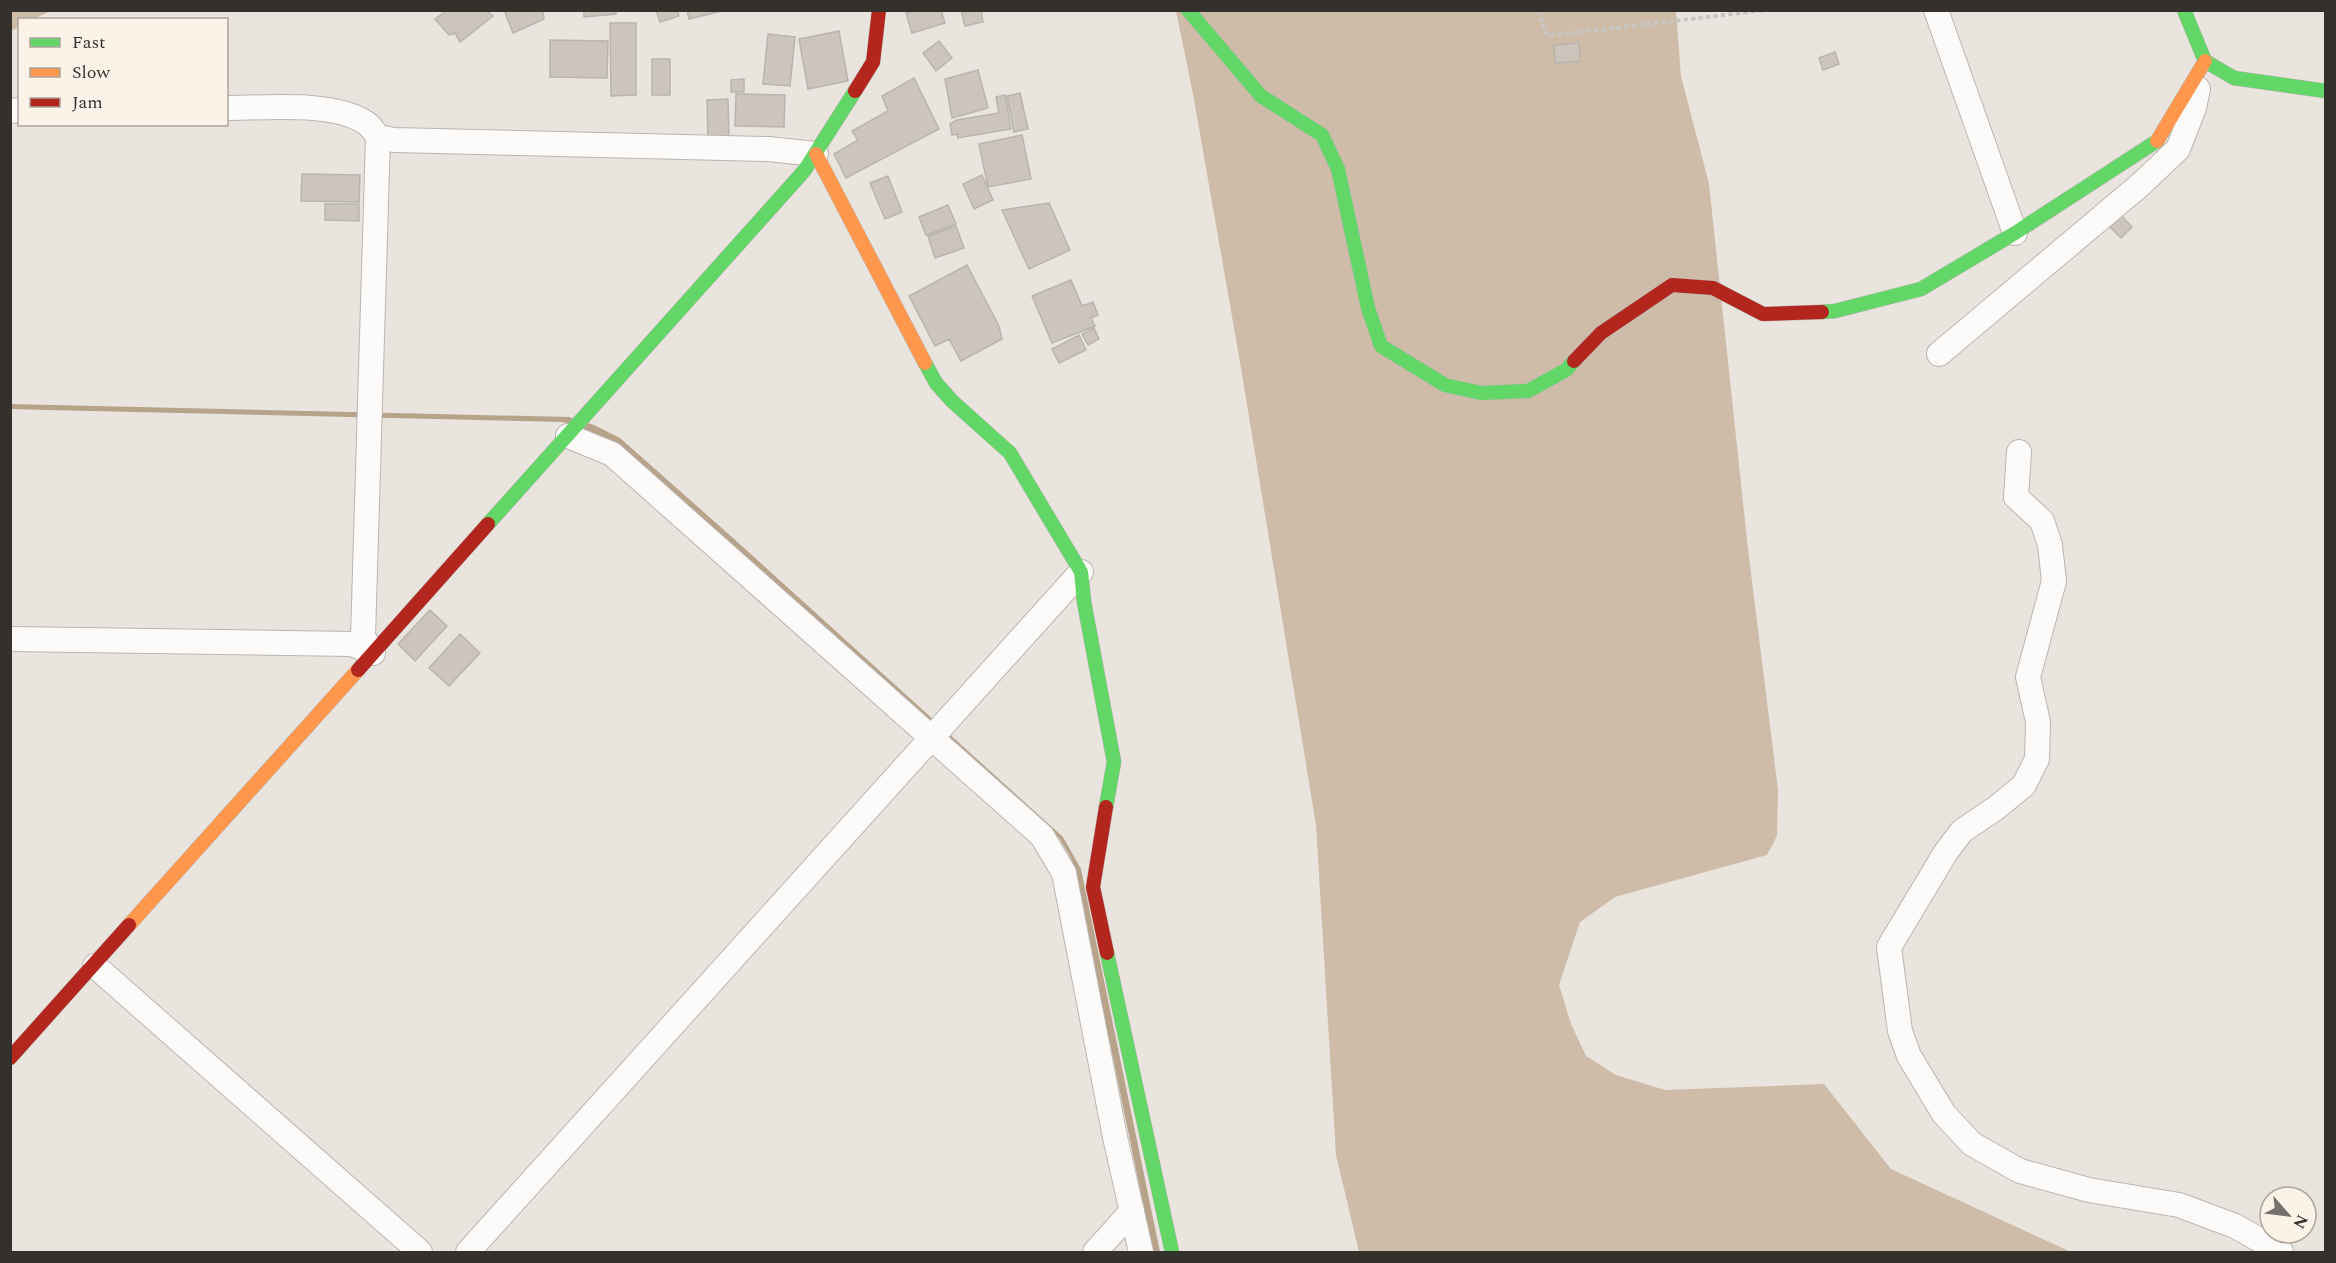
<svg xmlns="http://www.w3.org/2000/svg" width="2336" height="1263" font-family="Spectral,serif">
	<rect width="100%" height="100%" fill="#eae4de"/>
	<path fill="#cebca8" d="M11 10H51V11L33 19 20 20 19 27 11 31Z
		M1176 11H1676L1681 76 1709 184 1748 549 1778 790 1777 836 1767 855 1615 897 1580 922 1559 985 1571 1024 1586 1056 1616 1075 1665 1090 1824 1084 1891 1169 2071 1252H1359L1336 1155 1316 825 1240 362 1193 94Z"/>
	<path fill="#b7a38a" d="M11 404 569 417 594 425 620 438 733 538 1063 837 1081 869 1160 1252H1153L1076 878 1071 858 1059 838 913 706 615 442 563 422 46 410 11 409Z"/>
	<path fill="#cdc5bc" stroke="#b8b4af" stroke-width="1.5" d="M447 10H486L493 16 460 42 455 33 449 35 435 19Z
		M504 10H543L544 19 513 33Z
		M584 10H616V14L584 17Z
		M656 10H677L679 16 660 22Z
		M687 10H726L689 19Z
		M916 10H941L945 23 912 33 906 13Z
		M961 10H981L983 22 965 26Z
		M610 23H636V95L611 96Z
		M839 31 848 81 808 89 799 39Z
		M768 34 795 37 790 86 763 84Z
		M550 40 608 41 607 78 550 77Z
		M939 41 952 58 936 71 923 53Z
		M1579 43 1580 61 1555 63 1554 45Z
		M1835 52 1839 64 1823 70 1819 58Z
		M652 59H670V95H652Z
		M978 70 988 108 952 118 945 79Z
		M914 78 939 129 846 178 834 154 858 140 852 131 888 111 882 96Z
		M744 79V92H731V80Z
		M1020 93 1028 129 1014 132 1007 96Z
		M736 94 785 95 784 127 735 126Z
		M1005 95 1011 129 958 138 957 134 952 135 950 124 957 120 999 113 996 97Z
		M728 99 729 141 708 142 707 100Z
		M1022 135 1031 179 988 187 979 144Z
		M302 174 360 175 359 202 301 201Z
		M982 175 993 200 974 209 963 184Z
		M888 176 902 212 885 219 870 183Z
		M1049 203 1070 250 1029 269 1002 210Z
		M325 204H359V221L325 220Z
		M948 205 956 224 926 235 919 217Z
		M2119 213 2132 227 2121 238 2107 224Z
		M956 226 964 248 935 258 928 236Z
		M967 265 999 326 1002 339 961 361 949 339 935 346 909 296Z
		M1071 280 1082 306 1093 302 1098 315 1091 318 1095 326 1052 343 1032 296Z
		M1094 328 1099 339 1088 345 1082 334Z
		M1079 335 1086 350 1059 363 1052 349Z
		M430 610 447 626 415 661 398 644Z
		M460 634 480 653 449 686 429 668Z"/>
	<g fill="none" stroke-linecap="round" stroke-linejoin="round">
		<defs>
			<path id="street" d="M1936 10 2015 233
				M226 108C265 108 335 101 366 123 371 126 374 132 378 137L363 637 373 653
				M10 111 20 110
				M378 137 394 140 768 149 816 154
				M1939 354 2140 185 2178 149 2194 108 2198 89
				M568 436 612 454 1042 836 1064 873 1115 1137 1141 1252
				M2019 452 2016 497 2042 521 2050 545 2054 581 2028 677 2038 722 2037 759 2024 785 1996 808 1962 831 1946 852 1889 947 1900 1031 1909 1056 1944 1114 1972 1144 2020 1171 2089 1190 2179 1205 2235 1226 2281 1252
				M10 639 352 644 373 653
				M95 966 420 1252
				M468 1252 1081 572
				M1095 1252 1132 1211"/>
			<path id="fast" d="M1188 10 1261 96 1322 135 1338 169 1368 308 1381 346 1445 385 1481 393 1528 391 1566 370 1574 361
				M2184 10 2205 61 2234 78 2326 91
				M1822 312 1835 311 1921 289 2015 233 2157 141
				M925 363 936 383 952 401 1010 453 1081 572 1084 602 1114 762 1106 807
				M488 524 804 171 855 91
				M1107 953 1172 1252"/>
			<path id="slow" d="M2157 141 2205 61
				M816 154 925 363
				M129 925 358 670"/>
			<path id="jam" d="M855 91 873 62 879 10
				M1574 361 1601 333 1672 285 1713 288 1763 314 1822 312
				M358 670 488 524
				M1106 807 1093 887 1107 953
				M10 1058 129 925"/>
		</defs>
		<use href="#street" stroke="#bab5b1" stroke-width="26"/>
		<use href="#fast" stroke="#bab5b1" stroke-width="15"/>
		<use href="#slow" stroke="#bab5b1" stroke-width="15"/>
		<use href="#jam" stroke="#bab5b1" stroke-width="15"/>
		<path stroke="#c9c6c4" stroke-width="4" stroke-dasharray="4.5 3" stroke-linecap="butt" d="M1538 10 1547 36 1766 10"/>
		<use href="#street" stroke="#fcfbfa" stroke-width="24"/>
		<use href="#fast" stroke="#63d668" stroke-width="14"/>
		<use href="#slow" stroke="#ff974d" stroke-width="14"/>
		<use href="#jam" stroke="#b3261e" stroke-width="14"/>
	</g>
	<rect width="2336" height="1263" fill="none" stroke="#34312d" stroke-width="24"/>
	<rect x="18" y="18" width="210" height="108" fill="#fcf2e7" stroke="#aca59d" stroke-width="1.5"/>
	<rect x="30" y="38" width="30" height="9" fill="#63d668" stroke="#aca59d" stroke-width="1.5"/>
	<text x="72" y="48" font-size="18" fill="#34312d">Fast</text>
	<rect x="30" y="68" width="30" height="9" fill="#ff974d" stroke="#aca59d" stroke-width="1.5"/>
	<text x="72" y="78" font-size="18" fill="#34312d">Slow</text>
	<rect x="30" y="98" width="30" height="9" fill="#b3261e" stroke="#aca59d" stroke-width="1.5"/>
	<text x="72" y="108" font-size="18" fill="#34312d">Jam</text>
	<g transform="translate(2288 1215) rotate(118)"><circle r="28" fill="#fcf2e7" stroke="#aca59d" stroke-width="1.5"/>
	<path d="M0-4.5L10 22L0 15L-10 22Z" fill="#74706b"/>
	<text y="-9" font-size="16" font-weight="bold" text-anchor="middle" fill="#34312d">N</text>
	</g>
</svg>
